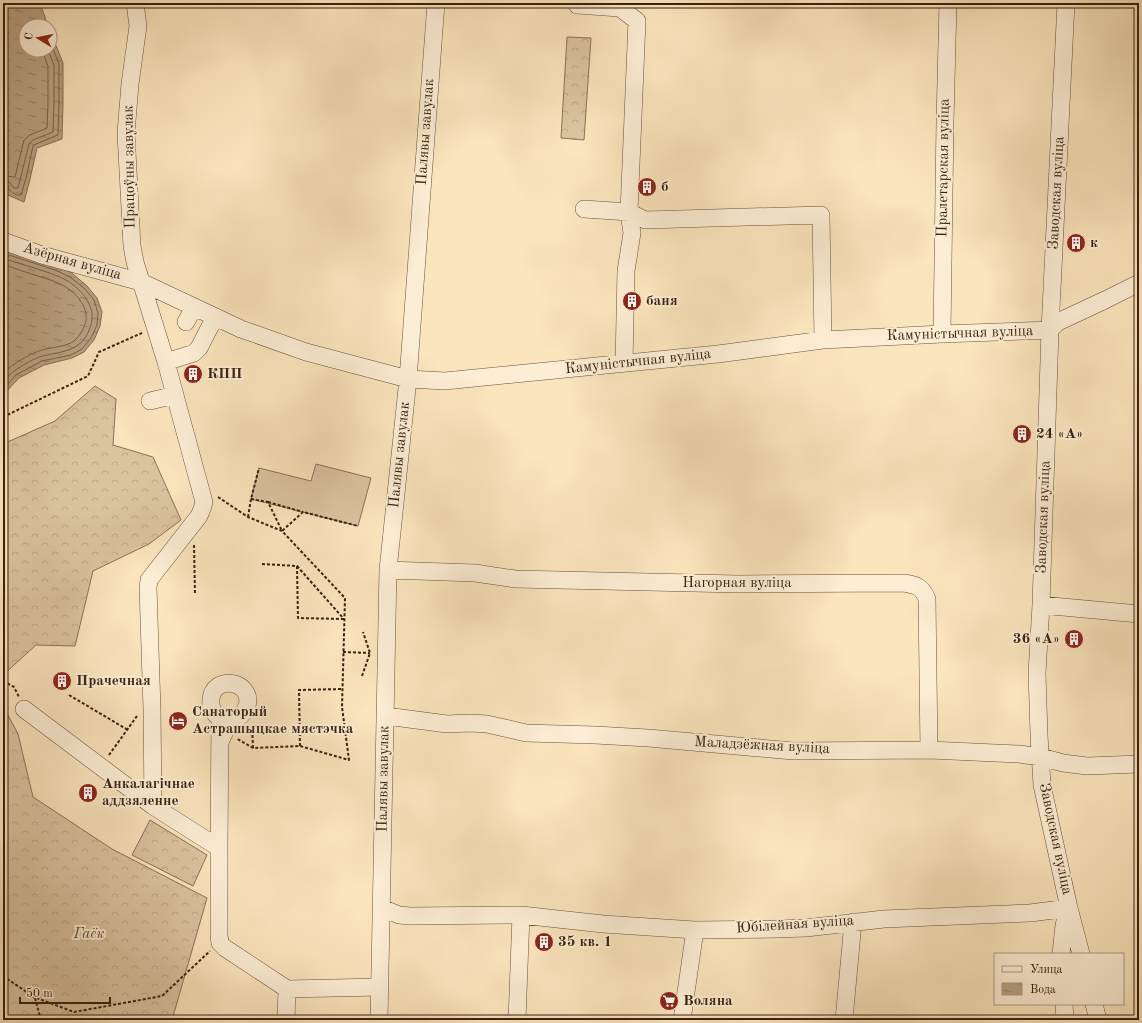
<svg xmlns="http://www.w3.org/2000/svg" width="1142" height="1023" font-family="'Old Standard TT',serif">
	<defs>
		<pattern id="forest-crowns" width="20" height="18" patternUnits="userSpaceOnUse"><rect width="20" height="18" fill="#dac4a0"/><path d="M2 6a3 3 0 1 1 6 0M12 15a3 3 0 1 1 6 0" fill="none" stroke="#bca889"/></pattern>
		<pattern id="water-ripples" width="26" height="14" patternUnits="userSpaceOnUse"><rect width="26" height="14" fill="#b9a283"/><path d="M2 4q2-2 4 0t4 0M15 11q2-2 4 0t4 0" fill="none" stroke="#97846a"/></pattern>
	</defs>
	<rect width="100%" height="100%" fill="#fbe5bd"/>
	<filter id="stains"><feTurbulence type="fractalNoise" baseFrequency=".005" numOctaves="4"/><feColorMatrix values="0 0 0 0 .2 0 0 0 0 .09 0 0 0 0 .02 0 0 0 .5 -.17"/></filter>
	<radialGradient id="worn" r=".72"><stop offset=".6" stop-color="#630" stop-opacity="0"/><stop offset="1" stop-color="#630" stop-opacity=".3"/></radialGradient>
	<path fill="#dac4a0" stroke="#897258" d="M316 464 371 478 358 526 251 499 259 468 311 481Z"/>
	<path fill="url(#forest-crowns)" stroke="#897258" d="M567 37 591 38 584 140 561 138Z
		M95 386 116 399 113 445 153 457 181 520 149 544 93 571 75 646 36 645 3 675V444L55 421Z
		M3 706 18 734 33 797 112 849 207 898 172 1020H3Z
		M150 820 207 855 193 886 132 855Z"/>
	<path fill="url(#water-ripples)" stroke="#856e55" d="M3 3H40L48 26H26V50H50V31L63 63V103L62 139 37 148 30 179 24 202 8 195 3 187Z
		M3 249 56 266 72 273 87 286 97 298 102 312 100 326 94 340 84 352 72 358 44 365 19 378 3 395Z"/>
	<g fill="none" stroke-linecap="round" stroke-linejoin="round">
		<path stroke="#78614a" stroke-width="1" d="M3 175 13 177H15L24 140 30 135 47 128 48 102V66L42 50
			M3 181 9 182 14 188H18L29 144 33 140 53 132 54 103V65L48 50
			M3 186 7 187C11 191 14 196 21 195L26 178 33 146 36 144 58 135 59 103V64L50 41
			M3 253 55 270 70 277 85 289 94 300 98 313 97 325 91 338 82 349 71 355 42 361 16 375 3 389
			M3 258C22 265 49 271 66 280 79 287 94 304 92 319 91 328 86 340 78 345 69 352 54 353 43 356 36 357 20 367 14 371 10 374 6 378 3 382
			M3 264C16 269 28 273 41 277 48 279 57 282 64 286 75 292 88 306 86 320 85 327 80 336 74 341 66 347 52 347 42 350 31 353 11 365 3 373"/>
		<defs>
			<path id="minor" d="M135 3 138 26 130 84 126 133 132 246 135 262 166 362 204 502 202 509 199 516 149 580 148 588 152 709 153 806
				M1066 3 1050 330 1041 605 1037 673 1039 735 1042 785 1069 908 1081 954
				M577 5 620 8 637 21 629 212 645 220 821 215 823 340
				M584 209 629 212 632 233 626 271 624 363
				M3 241 42 255 141 282 241 329 306 352 408 379 445 381 718 354 823 340 942 334 1050 330 1058 322 1105 300 1139 283
				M186 322 194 307
				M942 334 945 121 948 3
				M166 362 194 353 199 348 215 317
				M150 401 175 395
				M388 570 475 573 515 579 738 584 904 583C917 585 922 587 927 599L929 750
				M1041 605 1139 614
				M24 709 153 806 219 848V935L220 943 225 948 287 989 380 987
				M386 716 447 724 470 723 487 724 526 733 595 735 648 738 793 751 929 750 1019 754 1041 757 1063 763 1087 766 1139 764
				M219 848 220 718C214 714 210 708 211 700 212 674 254 680 247 706 245 711 242 716 237 718 234 719 234 718 232 720 227 725 223 736 220 742
				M382 908 399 915 410 916 521 915 603 924 695 930 778 929 806 928 884 919 1030 913 1069 908 1064 925 1061 954
				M1064 1004 1065 1020
				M1094 1004 1098 1020
				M286 1020 287 989
				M379 1020 388 570 408 379 436 3
				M517 1020 521 915
				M682 1020 695 930
				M844 1020 853 922"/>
		</defs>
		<use href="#minor" stroke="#69513c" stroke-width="18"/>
		<path stroke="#382011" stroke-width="2" stroke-dasharray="3 2" stroke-linecap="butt" d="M3 417 88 376 99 352 142 333
			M218 497 248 517 282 531 345 598 342 707 349 760 300 746 253 748 236 738
			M251 499 268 502 282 531 303 512 358 526
			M268 502 303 512
			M248 517 251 499 259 468
			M194 545 195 595
			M262 564 297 566 298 618 344 619
			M297 566 343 618
			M343 652 370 653
			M362 676 370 653 363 632
			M3 681 14 687 19 697
			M69 695 128 730
			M252 725 253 748
			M300 746 299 690 342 689
			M109 755 137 716
			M3 976 34 997 74 1012 162 996 210 951
			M35 998 41 1020"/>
		<use href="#minor" stroke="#fceed4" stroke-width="17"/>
	</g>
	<defs>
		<symbol id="building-disc" viewBox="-11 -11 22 22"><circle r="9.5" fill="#8f2418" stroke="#fceed4"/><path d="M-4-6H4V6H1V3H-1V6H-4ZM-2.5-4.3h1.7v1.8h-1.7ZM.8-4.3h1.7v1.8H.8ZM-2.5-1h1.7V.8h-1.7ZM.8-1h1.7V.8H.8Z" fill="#fff"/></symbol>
		<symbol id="hotel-disc" viewBox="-11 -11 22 22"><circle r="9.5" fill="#8f2418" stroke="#fceed4"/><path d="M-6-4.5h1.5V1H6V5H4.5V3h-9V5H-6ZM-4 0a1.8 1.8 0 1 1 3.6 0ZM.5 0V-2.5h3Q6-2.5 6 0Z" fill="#fff"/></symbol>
		<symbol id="supermarket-disc" viewBox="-11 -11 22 22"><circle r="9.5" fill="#8f2418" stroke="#fceed4"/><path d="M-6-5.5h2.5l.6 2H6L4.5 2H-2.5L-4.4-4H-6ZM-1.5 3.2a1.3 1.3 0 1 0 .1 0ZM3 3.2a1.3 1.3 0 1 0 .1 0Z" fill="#fff"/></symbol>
	</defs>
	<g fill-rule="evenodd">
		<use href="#building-disc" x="636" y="176" width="22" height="22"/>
		<use href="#building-disc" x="1065" y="232" width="22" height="22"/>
		<use href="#building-disc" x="621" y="290" width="22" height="22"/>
		<use href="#building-disc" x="182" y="363" width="22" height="22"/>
		<use href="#building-disc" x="1011" y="423" width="22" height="22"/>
		<use href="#building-disc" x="1063" y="628" width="22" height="22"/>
		<use href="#building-disc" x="51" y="670" width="22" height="22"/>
		<use href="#hotel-disc" x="167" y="710" width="22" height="22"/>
		<use href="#building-disc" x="77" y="782" width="22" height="22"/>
		<use href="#building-disc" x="533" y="931" width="22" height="22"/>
		<use href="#supermarket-disc" x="658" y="990" width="22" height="22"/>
	</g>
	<g text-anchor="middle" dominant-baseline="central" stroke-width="4" stroke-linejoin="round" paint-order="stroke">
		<g font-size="15" fill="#382011" stroke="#fceed4">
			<text transform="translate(426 132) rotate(-86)">Палявы завулак</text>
			<text transform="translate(130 167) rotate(-91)">Працоўны завулак</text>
			<text transform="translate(944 168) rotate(-89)">Пралетарская вуліца</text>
			<text transform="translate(1057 193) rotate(-87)">Заводская вуліца</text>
			<text transform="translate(72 262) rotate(16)">Азёрная вуліца</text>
			<text transform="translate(960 334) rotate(-2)">Камуністычная вуліца</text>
			<text transform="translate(638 362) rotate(-6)">Камуністычная вуліца</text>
			<text transform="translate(400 455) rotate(-84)">Палявы завулак</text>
			<text transform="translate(1044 517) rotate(-88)">Заводская вуліца</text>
			<text x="737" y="583">Нагорная вуліца</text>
			<text transform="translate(762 746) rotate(3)">Маладзёжная вуліца</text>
			<text transform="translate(384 779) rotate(-89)">Палявы завулак</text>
			<text transform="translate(1055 839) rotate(78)">Заводская вуліца</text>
			<text transform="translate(795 925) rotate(-4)">Юбілейная вуліца</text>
		</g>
		<g font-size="15" font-weight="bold" fill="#382011" stroke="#fceed4" text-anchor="start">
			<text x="661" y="187">б</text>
			<text x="1090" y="243">к</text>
			<text x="646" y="301">баня</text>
			<text x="207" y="374">КПП</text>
			<text x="1036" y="434">24 «А»</text>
			<text x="1060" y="639" text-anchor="end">36 «А»</text>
			<text x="76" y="681">Прачечная</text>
			<text x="192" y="712">Санаторый<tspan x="192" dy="17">Астрашыцкае мястэчка</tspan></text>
			<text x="102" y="784">Анкалагічнае<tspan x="102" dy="17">аддзяленне</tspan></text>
			<text x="558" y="942">35 кв. 1</text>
			<text x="683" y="1001">Воляна</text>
		</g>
		<g font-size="15" font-style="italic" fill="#604935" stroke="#fceed4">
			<text x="89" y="934">Гаёк</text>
		</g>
	</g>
	<rect width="1142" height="1023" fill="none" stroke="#fbe5bd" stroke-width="16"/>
	<rect x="4" y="4" width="1134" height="1015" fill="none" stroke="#382011" stroke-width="2"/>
	<rect x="8" y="8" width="1126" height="1007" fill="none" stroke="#382011"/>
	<rect x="994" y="953" width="130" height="52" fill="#fceed4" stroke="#ae9c86"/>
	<rect x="1002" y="966" width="20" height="6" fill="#fceed4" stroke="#ae9c86"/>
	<text x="1030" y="973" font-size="12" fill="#382011">Улица</text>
	<rect x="1002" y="983" width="20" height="12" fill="url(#water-ripples)" stroke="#ae9c86"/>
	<text x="1030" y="993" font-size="12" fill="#382011">Вода</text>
	<g transform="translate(38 38) rotate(280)"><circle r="19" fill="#fceed4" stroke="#ae9c86"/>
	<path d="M0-3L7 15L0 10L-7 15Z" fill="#8f2418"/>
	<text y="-6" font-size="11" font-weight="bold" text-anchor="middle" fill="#382011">С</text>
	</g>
	<path d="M20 997v6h90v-6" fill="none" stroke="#382011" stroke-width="2"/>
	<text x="26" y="997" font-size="12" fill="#382011" stroke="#fceed4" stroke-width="3" paint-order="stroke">50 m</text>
	<rect width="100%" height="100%" filter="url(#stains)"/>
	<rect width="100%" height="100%" fill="url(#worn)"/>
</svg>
